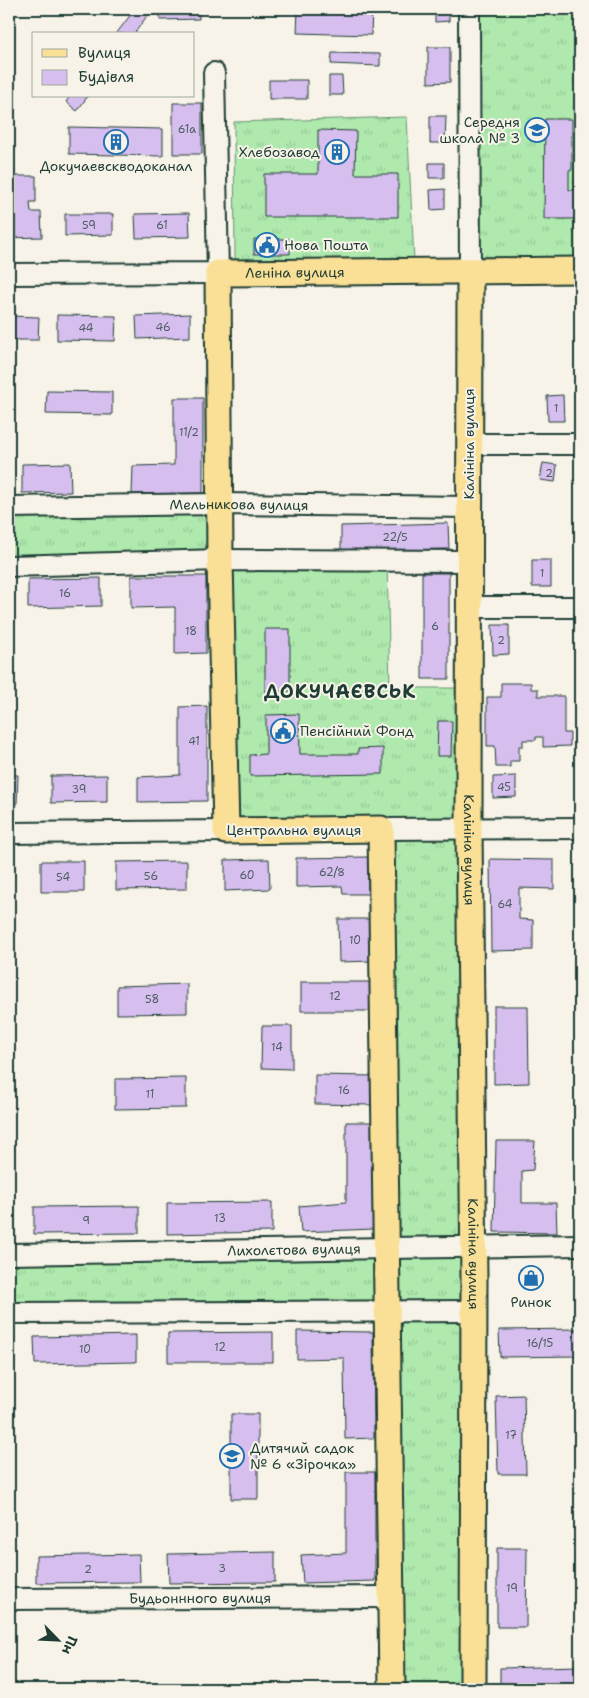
<svg xmlns="http://www.w3.org/2000/svg" width="589" height="1698" font-family="'Shantell Sans',sans-serif">
	<defs>
		<pattern id="grass-tufts" width="24" height="20" patternUnits="userSpaceOnUse" patternTransform="scale(1.25)"><rect width="24" height="20" fill="#afe9ae"/><path d="M3 7l-1-3M5 7V3M7 7l1-3M15 17l-1-3M17 17v-4M19 17l1-3" fill="none" stroke="#96c996"/></pattern>
	</defs>
	<rect width="100%" height="100%" fill="#f7f3e8"/>
	<filter id="ink" filterUnits="userSpaceOnUse"><feTurbulence type="fractalNoise" baseFrequency=".02" numOctaves="2"/><feDisplacementMap in="SourceGraphic" scale="10" xChannelSelector="R" yChannelSelector="G"/><feConvolveMatrix kernelMatrix="1 2 1 2 8 2 1 2 1" color-interpolation-filters="sRGB"/></filter>
	<g filter="url(#ink)">
		<path fill="url(#grass-tufts)" stroke="#679371" d="M469 9H580V259L470 260Z
			M407 117 414 261 235 263 234 122Z
			M210 504 211 560 9 566V507Z
			M228 560 387 561 390 688H461L467 1689H402L390 820 233 821Z
			M376 1249 377 1311 9 1313V1254Z"/>
		<path fill="#d6beee" stroke="#1f3d34" d="M135 9H152L134 34H116Z
			M160 9H199V19L160 20Z
			M298 9 372 10 371 35 297 33Z
			M435 9H449V21L435 22Z
			M428 47H450V82L428 83Z
			M332 53 380 54V66L331 64Z
			M329 76H342L343 95H329Z
			M269 80H307V99H269Z
			M70 96H88L77 111 66 102Z
			M173 103H202V154H173Z
			M430 116H446L445 143H430Z
			M545 119H572V170H569V190H580V219H544Z
			M69 127 163 129V156L69 154Z
			M318 130 356 131 355 174H398V217H264V174H318Z
			M429 163H444V178H429Z
			M9 176H36V202H30L31 212H41L42 237 9 238Z
			M445 189V209L431 210 430 190Z
			M189 213 190 237 136 238 135 214Z
			M65 214H113V235L65 236Z
			M254 239H290V254H254Z
			M190 314V337L137 339 136 316Z
			M57 315 116 316 115 341 57 340Z
			M9 316 39 317 38 340H9Z
			M47 391 112 392V415L46 414Z
			M563 395 564 421H548L547 396Z
			M174 398H203V493L132 494 133 466 174 465Z
			M70 463 71 492 22 493V464Z
			M543 463 557 465 555 482 540 480Z
			M448 523 449 549 341 551V526Z
			M532 560H551V587H532Z
			M422 573H449V679H422Z
			M131 576H206V653L175 654V607L131 608Z
			M101 578V606L28 608V579Z
			M492 625H509V654L493 655Z
			M576 627H580V643H576Z
			M265 629H290V691H265Z
			M501 683H531V689H538V696H564V733H570V746L543 747V737H536V740H523V746H519V761H510V767H496L495 746H487V697H501Z
			M207 706V801L138 802V777L180 775V707Z
			M299 714 300 754H358V749L383 748V774L250 776V755L266 754V715Z
			M438 721H452L451 756H437Z
			M9 775H18L17 804 9 803Z
			M107 775V802L51 803V776Z
			M516 776V797L493 798V777Z
			M368 857V894H343L342 886 296 887V858Z
			M269 859 270 889 225 891V860Z
			M490 859 554 860V889L519 888V919L533 920V950L491 951Z
			M41 861H84V892H41Z
			M187 861V889L116 890V862Z
			M338 919H371V961L339 962Z
			M301 982H370V1011H301Z
			M187 984V1013L117 1014V986Z
			M494 1006H528L529 1083 494 1084Z
			M262 1026H292V1069L261 1068Z
			M315 1075 373 1076 372 1105 315 1104Z
			M186 1078V1108L115 1109V1079Z
			M346 1122H373V1229L301 1232 299 1206 346 1202Z
			M496 1141H535L533 1170 522 1171V1203H556L557 1233 494 1232Z
			M272 1202V1232L167 1234V1203Z
			M139 1206V1233L34 1234V1207Z
			M580 1329V1356L500 1357 499 1330Z
			M297 1331 373 1332 374 1438 345 1439 344 1358 297 1359Z
			M273 1332V1362H168V1333Z
			M136 1335V1362L35 1364 34 1337Z
			M524 1395 526 1474H498L496 1396Z
			M231 1414H258V1499H231Z
			M346 1472H375V1581L303 1583 301 1555 346 1553Z
			M497 1548H527L526 1627H497Z
			M275 1552V1582L169 1583 168 1554Z
			M139 1554 140 1582 36 1583V1556Z
			M580 1666V1689H500V1668Z"/>
		<g fill="none" stroke-linecap="round" stroke-linejoin="round">
			<defs>
				<g id="minor">
					<path d="M469 9 470 272"/>
					<path d="M9 274 218 273 214 73"/>
					<path d="M469 444H580"/>
					<path id="s1" d="M9 507 219 504 469 507"/>
					<path d="M9 566 220 560 469 561"/>
					<path d="M469 607H580"/>
					<path d="M381 829 580 828"/>
					<path d="M9 833 226 831"/>
					<path id="s2" d="M9 1254 580 1245"/>
					<path d="M9 1313 474 1311"/>
					<path id="s3" d="M9 1599 391 1597"/>
				</g>
				<g id="major">
					<path id="s4" d="M470 272 469 829 474 1279 473 1689"/>
					<path id="s5" d="M392 1689 381 829 226 831 220 560 218 273 580 270"/>
				</g>
			</defs>
			<use href="#minor" stroke="#1f3d34" stroke-width="24"/>
			<use href="#major" stroke="#1f3d34" stroke-width="29"/>
			<use href="#minor" stroke="#f7f3e8" stroke-width="20"/>
			<use href="#major" stroke="#fadf96" stroke-width="25"/>
		</g>
	</g>
	<defs>
		<symbol id="school-ring" viewBox="-11 -11 22 22"><circle r="9.5" fill="#f7f3e8" stroke="#1f6fb2" stroke-width="1.5"/><path d="M0-5L7-2L0 1L-7-2ZM-4 1L0 2.5L4 1V4Q0 6-4 4Z" fill="#1f6fb2"/></symbol>
		<symbol id="building-ring" viewBox="-11 -11 22 22"><circle r="9.5" fill="#f7f3e8" stroke="#1f6fb2" stroke-width="1.5"/><path d="M-4-6H4V6H1V3H-1V6H-4ZM-2.5-4.3h1.7v1.8h-1.7ZM.8-4.3h1.7v1.8H.8ZM-2.5-1h1.7V.8h-1.7ZM.8-1h1.7V.8H.8Z" fill="#1f6fb2"/></symbol>
		<symbol id="civic-ring" viewBox="-11 -11 22 22"><circle r="9.5" fill="#f7f3e8" stroke="#1f6fb2" stroke-width="1.5"/><path d="M-.6-6.5H3V-4.5H.6V-3L4-1V1h2V6H-6V1h2V-1L-.6-3ZM-1.2 2.5V6h2.4V2.5Z" fill="#1f6fb2"/></symbol>
		<symbol id="shop-ring" viewBox="-11 -11 22 22"><circle r="9.5" fill="#f7f3e8" stroke="#1f6fb2" stroke-width="1.5"/><path d="M-5-2.5h2.3a2.7 3.5 0 0 1 5.4 0H5L5.5 6h-11ZM-1.5-2.5h3a1.5 2.3 0 0 0-3 0Z" fill="#1f6fb2"/></symbol>
	</defs>
	<g fill-rule="evenodd">
		<use href="#school-ring" x="523" y="116" width="28" height="28"/>
		<use href="#building-ring" x="102" y="128" width="28" height="28"/>
		<use href="#building-ring" x="323" y="138" width="28" height="28"/>
		<use href="#civic-ring" x="253" y="231" width="28" height="28"/>
		<use href="#civic-ring" x="269" y="717" width="28" height="28"/>
		<use href="#shop-ring" x="517" y="1264" width="28" height="28"/>
		<use href="#school-ring" x="218" y="1442" width="28" height="28"/>
	</g>
	<g text-anchor="middle" dominant-baseline="central" stroke-width="4" stroke-linejoin="round" paint-order="stroke">
		<g font-size="11" fill="#4d5d62">
			<text x="187" y="129">61а</text>
			<text x="89" y="225">59</text>
			<text x="162" y="225">61</text>
			<text x="163" y="327">46</text>
			<text x="86" y="328">44</text>
			<text x="556" y="408">1</text>
			<text x="189" y="432">11/2</text>
			<text x="549" y="473">2</text>
			<text x="395" y="537">22/5</text>
			<text x="542" y="573">1</text>
			<text x="65" y="593">16</text>
			<text x="435" y="626">6</text>
			<text x="191" y="631">18</text>
			<text x="501" y="640">2</text>
			<text x="194" y="741">41</text>
			<text x="504" y="787">45</text>
			<text x="79" y="789">39</text>
			<text x="332" y="872">62/8</text>
			<text x="247" y="875">60</text>
			<text x="151" y="876">56</text>
			<text x="63" y="877">54</text>
			<text x="505" y="904">64</text>
			<text x="355" y="940">10</text>
			<text x="335" y="996">12</text>
			<text x="152" y="999">58</text>
			<text x="277" y="1047">14</text>
			<text x="344" y="1090">16</text>
			<text x="150" y="1094">11</text>
			<text x="220" y="1218">13</text>
			<text x="86" y="1220">9</text>
			<text x="540" y="1343">16/15</text>
			<text x="220" y="1347">12</text>
			<text x="85" y="1349">10</text>
			<text x="511" y="1435">17</text>
			<text x="222" y="1568">3</text>
			<text x="88" y="1569">2</text>
			<text x="512" y="1588">19</text>
		</g>
		<g font-size="14" fill="#1f3d34" stroke="#f7f3e8" text-anchor="start">
			<text x="520" y="122" text-anchor="end">Середня<tspan x="520" dy="16">школа № 3</tspan></text>
			<text x="320" y="152" text-anchor="end">Хлебозавод</text>
			<text x="116" y="166" text-anchor="middle">Докучаевскводоканал</text>
			<text x="284" y="245">Нова Пошта</text>
			<text x="300" y="731">Пенсійний Фонд</text>
			<text x="531" y="1302" text-anchor="middle">Ринок</text>
			<text x="250" y="1448">Дитячий садок<tspan x="250" dy="16">№ 6 «Зірочка»</tspan></text>
		</g>
		<g font-size="14" fill="#1f3d34" stroke="#f7f3e8">
			<text stroke="none"><textPath href="#s5" startOffset="1650">Леніна вулиця</textPath></text>
			<text transform="translate(469 444) rotate(-90)">Калініна вулиця</text>
			<text stroke="none"><textPath href="#s1" startOffset="230">Мельникова вулиця</textPath></text>
			<text x="294" y="830">Центральна вулиця</text>
			<text stroke="none"><textPath href="#s4" startOffset="578">Калініна вулиця</textPath></text>
			<text stroke="none"><textPath href="#s2" startOffset="285">Лихолєтова вулиця</textPath></text>
			<text stroke="none"><textPath href="#s4" startOffset="982">Калініна вулиця</textPath></text>
			<text stroke="none"><textPath href="#s3" startOffset="191">Будьоннного вулиця</textPath></text>
		</g>
		<g font-size="19" font-weight="bold" letter-spacing="1" fill="#1f3d34" stroke="#f7f3e8">
			<text x="340" y="691">ДОКУЧАЄВСЬК</text>
		</g>
	</g>
	<rect width="589" height="1698" fill="none" stroke="#f7f3e8" stroke-width="30"/>
	<rect x="15" y="15" width="559" height="1668" fill="none" stroke="#1f3d34" stroke-width="2" filter="url(#ink)"/>
	<rect x="32" y="32" width="162" height="65" fill="#f7f3e8" stroke="#a1aaa0"/>
	<rect x="42" y="49" width="25" height="8" fill="#fadf96" stroke="#a1aaa0"/>
	<text x="78" y="58" font-size="15" fill="#1f3d34">Вулиця</text>
	<rect x="42" y="70" width="25" height="15" fill="#d6beee" stroke="#a1aaa0"/>
	<text x="78" y="82" font-size="15" fill="#1f3d34">Будівля</text>
	<g transform="translate(58 1640) rotate(114)" stroke="#f7f3e8" stroke-width="4" paint-order="stroke">
	<path d="M0-4L9 19L0 12L-9 19Z" fill="#1f3d34"/>
	<text y="-8" font-size="14" font-weight="bold" text-anchor="middle" fill="#1f3d34">Пн</text>
	</g>
</svg>
